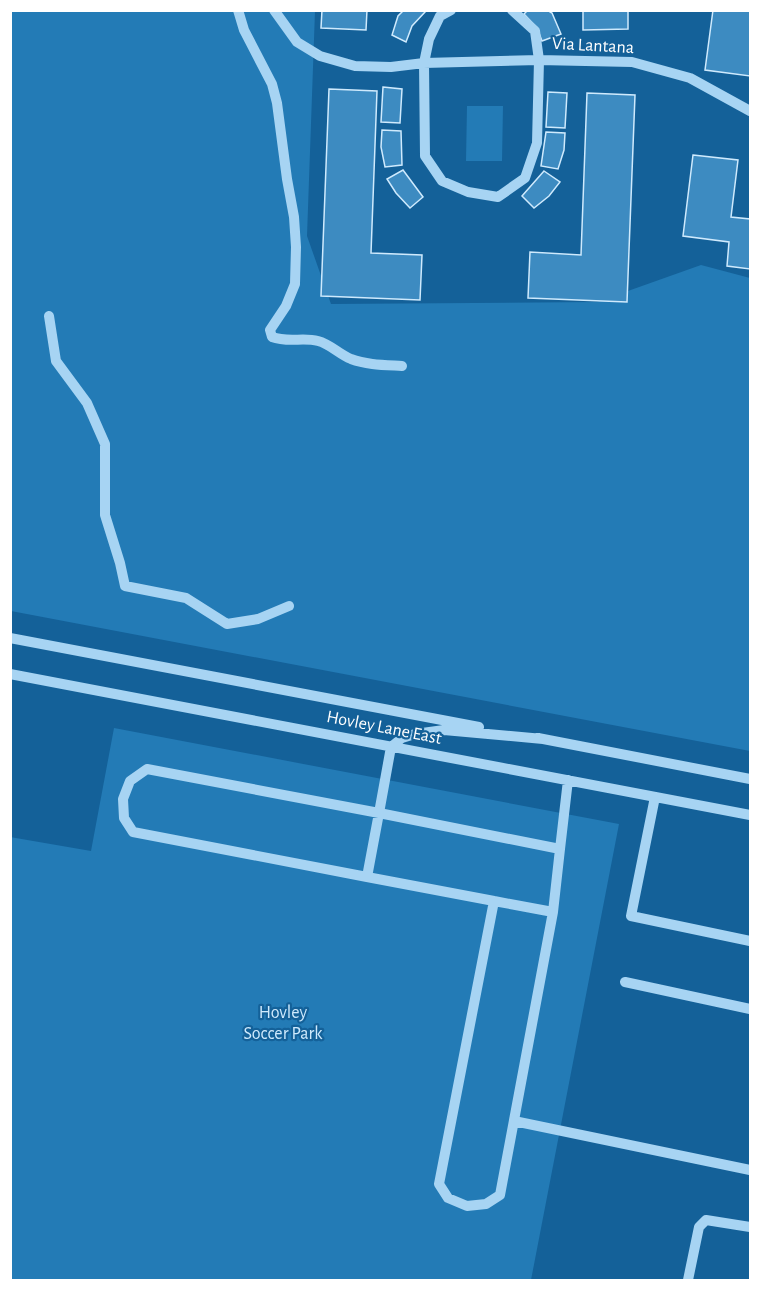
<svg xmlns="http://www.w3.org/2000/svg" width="761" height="1291" font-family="'Alegreya Sans',sans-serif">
	<rect width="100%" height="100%" fill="#146199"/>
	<path fill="#237bb6" d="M10 11H315L307 236 331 304 597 302 701 265 750 278V751L11 611Z
		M467 106H503L502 161H466Z
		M114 728 619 824 531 1280H11L10 837 91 851Z"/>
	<path fill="#3d8bc1" stroke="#cfeafd" stroke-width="1.5" d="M322 10H367L366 30 321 28Z
		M404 10H423L425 12 412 26 406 42 392 35 398 16Z
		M528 10H547L552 13 561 34 542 41 537 28 524 14Z
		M583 10H628V29L583 30Z
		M713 10H750V76L705 70Z
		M383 87 402 89 400 123 381 122Z
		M329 89 377 91 371 253 422 255 420 300 321 296Z
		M548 92 567 93 565 128 546 127Z
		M587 93 635 95 627 302 528 298 530 252 581 255Z
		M382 130 401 131 402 165 385 167 381 147Z
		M546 132 565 133 564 150 558 169 541 166Z
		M693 155 738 160 731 217 750 219V269L727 266 729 242 683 236Z
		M403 170 423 197 410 208 396 193 387 179Z
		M544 171 560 182 549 196 534 208 522 196Z"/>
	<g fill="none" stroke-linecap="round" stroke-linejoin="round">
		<path stroke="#a7d4f3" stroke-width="10" d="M238 10 244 30 272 84 277 103 287 179 294 217 296 247 295 284 286 306 270 330 272 337C288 343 303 337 318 341 330 344 339 354 351 359 367 365 385 365 402 366
			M274 10 297 42 320 56 355 66 391 67 424 63 539 60 632 62 690 78 750 111
			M451 10 440 16 429 39 424 63 425 156 442 181 468 192 498 197 525 178 537 143 539 60 535 31 512 10
			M49 316 56 361 87 403 105 444V515L120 563 125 586 186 598 227 624 258 619 289 606
			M10 638 479 727
			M10 674 750 815
			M538 738 750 779
			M655 797 631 916 750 941
			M560 849 568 780
			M367 877 133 832 124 818 123 799 130 781 147 769 379 813 367 877 494 901 439 1184 448 1198 467 1206 486 1204 500 1195 553 912 560 849 379 813 391 747 402 738 415 734 444 730 543 739
			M494 901 553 912
			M625 982 750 1009
			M514 1121 750 1170
			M688 1280 699 1227 706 1220 750 1227"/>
	</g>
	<g text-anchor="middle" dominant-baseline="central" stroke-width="4.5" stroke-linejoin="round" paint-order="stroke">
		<g font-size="18" fill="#fff" stroke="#146199">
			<text transform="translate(593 46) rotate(3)">Via Lantana</text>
			<text transform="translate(384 728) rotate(11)">Hovley Lane East</text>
		</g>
		<g font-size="18" fill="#cfeafd" stroke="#146199">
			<text x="283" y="1013">Hovley<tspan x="283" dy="21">Soccer Park</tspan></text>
		</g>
	</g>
	<rect width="761" height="1291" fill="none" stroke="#ffffff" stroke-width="24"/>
</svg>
